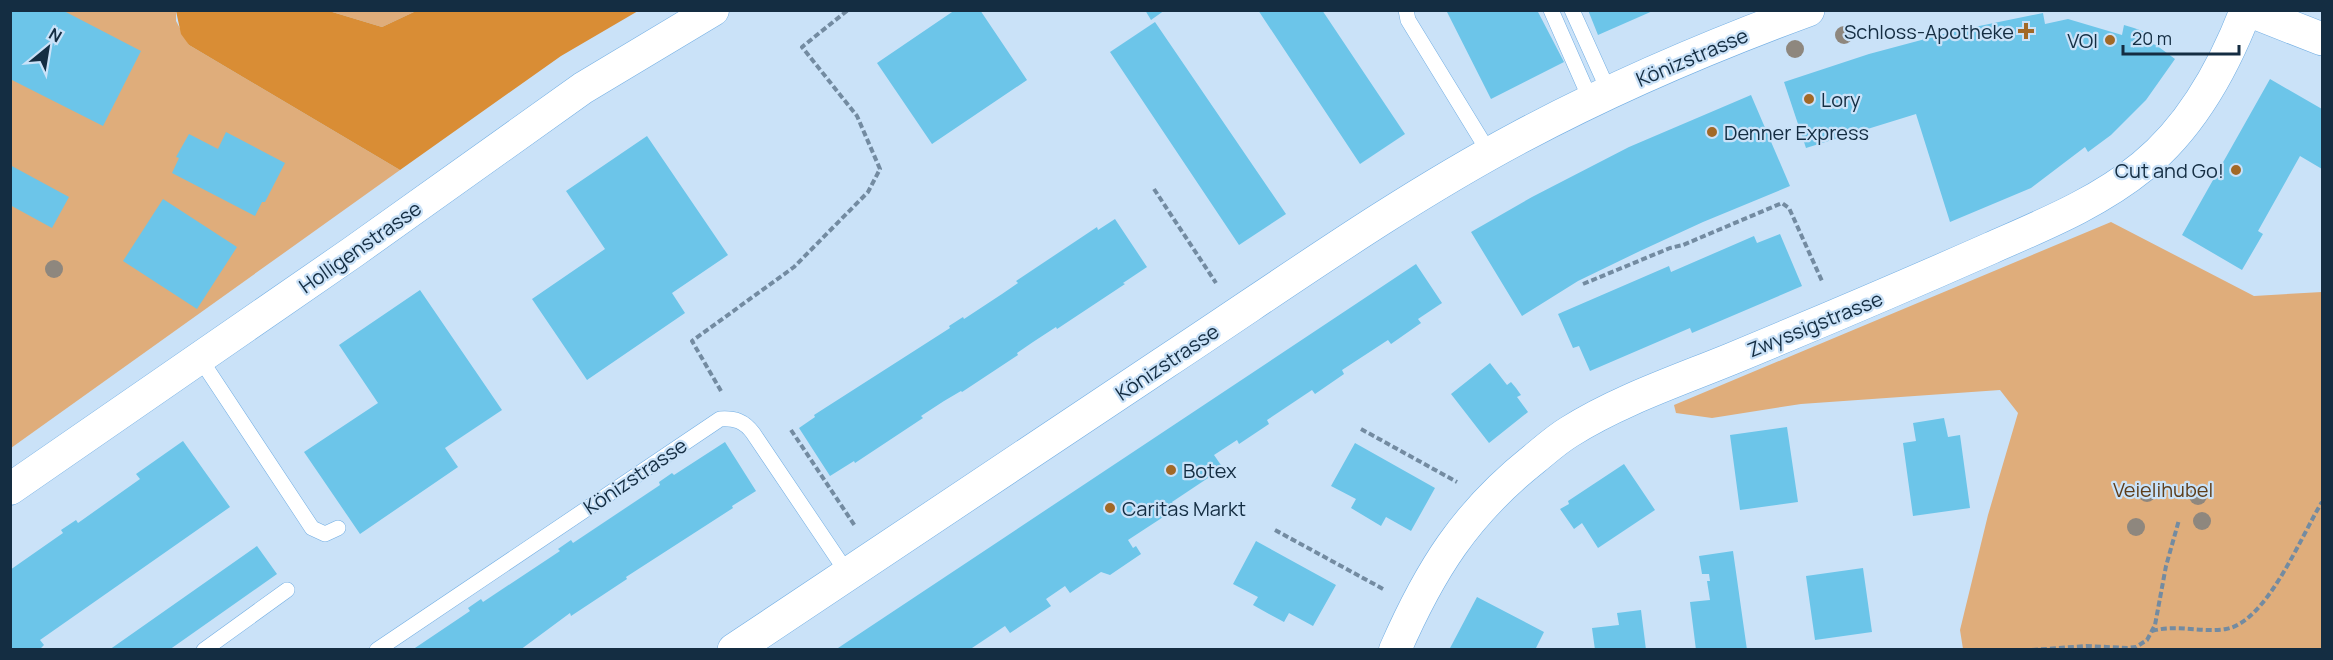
<svg xmlns="http://www.w3.org/2000/svg" width="2333" height="660" font-family="Manrope,sans-serif">
	<rect width="100%" height="100%" fill="#cae2f8"/>
	<path fill="#dfad7b" d="M11 11H176V21L189 45 400 170 11 448Z
		M329 11H416L382 27Z
		M2111 222 2254 296 2322 292V649H1963L1960 630 1988 515 2018 413 2000 390 1801 404 1712 418 1676 413 1674 405Z"/>
	<path fill="#d98d35" d="M176 11H329L382 27 416 11H638L561 56 400 170 189 45 181 34Z"/>
	<path fill="#6cc5e9" d="M10 10H62L141 51 103 126 10 79Z
		M955 10H980L1027 80 932 144 877 63Z
		M1145 10H1165L1151 20Z
		M1258 10H1322L1405 134 1360 164Z
		M1446 10H1537L1564 62 1491 99Z
		M1588 10H1655L1598 35Z
		M2043 13 2045 24 2068 19 2122 35 2124 25 2134 28 2145 32 2141 41 2156 45 2175 59 2146 100 2111 135 2088 152 2085 147 2031 188 1950 222 1916 114 1806 148 1784 82 1869 54 1955 31Z
		M1155 22 1286 214 1239 245 1110 52Z
		M2270 79 2322 109V169L2300 156 2258 231 2263 234 2242 270 2182 235Z
		M1751 95 1790 186 1703 222 1640 251 1578 281 1522 316 1471 232 1532 197 1629 147Z
		M226 132 285 163 265 202H262L255 216 172 173 179 158 176 157 189 134 218 149Z
		M647 136 728 255 672 293 685 313 587 380 532 299 605 249 566 191Z
		M10 165 69 197 52 228 10 205Z
		M163 199 237 247 197 309 123 261Z
		M1115 219 1147 267 1123 283 1125 284 1057 329 1056 327 1033 342 1017 353 1018 355 962 392 961 391 944 401 921 416 923 418 855 463 854 461 830 476 799 428 815 417 814 415 950 328 949 326 963 317 964 319 1002 294 1018 283 1016 281 1097 227 1098 230Z
		M1780 234 1802 286 1692 333 1690 328 1590 371 1579 346 1573 348 1558 314 1669 266 1671 272 1754 236 1757 243Z
		M1416 264 1442 303 1418 319 1421 323 1391 344 1388 340 1342 370 1344 374 1315 394 1312 390 1267 420 1269 424 1239 444 1237 440 1214 455 1223 468 1172 502 1177 508 1128 540 1133 548 1136 546 1141 554 1110 575 1101 572 1070 593 1065 586 1046 599 1051 606 1010 633 1005 626 969 650H835Z
		M420 290 502 410 445 448 458 467 360 534 304 452 378 403 339 345Z
		M1490 363 1507 385 1511 382 1516 388 1521 395 1517 397 1528 412 1489 443 1451 394Z
		M1944 418 1948 437 1960 435 1970 508 1913 516 1903 443 1916 441 1913 423Z
		M1787 427 1798 502 1740 510 1730 435Z
		M183 441 230 507 40 640 44 645 39 650H10V570L63 533 61 530 76 520 78 523 140 479 136 474Z
		M725 442 756 491 732 506 733 508 626 577 627 579 571 616 570 613 520 650H412L470 611 468 608 481 599 483 602 560 551 558 549 571 540 573 543 660 485 659 482 672 473 674 475Z
		M1355 443 1435 488 1411 531 1386 517 1381 526 1351 508 1356 499 1331 486Z
		M1624 464 1655 510 1598 548 1582 523 1574 529 1560 509 1569 504 1568 501Z
		M1256 541 1336 585 1313 626 1289 613 1284 622 1269 614 1253 605 1258 597 1233 584Z
		M257 546 277 574 169 650H109Z
		M1733 551 1747 650H1696L1690 602 1710 600 1707 581H1710L1709 574H1702L1699 556Z
		M1863 568 1872 632 1815 640 1806 576Z
		M1477 597 1544 632 1535 650H1449Z
		M1641 610 1646 650H1595L1592 628 1619 625 1617 613Z"/>
	<g fill="none" stroke-linecap="round" stroke-linejoin="round">
		<defs>
			<path id="lane" d="M1406 10 1408 20 1490 154
				M1551 10 1591 101
				M1572 10 1609 92
				M199 357 312 528 325 534 338 528
				M204 650 287 590
				M377 650 720 419C735 418 744 421 753 433L848 574"/>
			<path id="street" d="M10 489 353 252 583 88 713 10
				M1395 650C1430 570 1465 514 1534 459 1545 450 1556 440 1569 432 1618 401 1677 381 1731 359 1818 323 1905 286 1991 248 2043 225 2098 203 2143 166 2191 127 2224 67 2246 10"/>
			<path id="secondary" d="M734 650C878 555 1021 459 1164 363 1281 286 1396 203 1520 137 1612 88 1710 46 1808 10"/>
			<path id="primary" d="M2248 10 2322 39"/>
		</defs>
		<use href="#lane" stroke="#72aee3" stroke-width="16"/>
		<use href="#street" stroke="#72aee3" stroke-width="33"/>
		<use href="#secondary" stroke="#72aee3" stroke-width="34"/>
		<use href="#primary" stroke="#72aee3" stroke-width="34"/>
		<path stroke="#738ba1" stroke-width="4" stroke-dasharray="6 3" stroke-linecap="butt" d="M1154 189 1216 283
			M1583 284 1670 248 1683 245 1782 203 1789 208 1822 281
			M721 391 692 341 794 267 868 192 880 169 857 116 802 47 848 10
			M1361 429 1457 482
			M791 430 855 526
			M1275 530 1385 590
			M2152 631C2177 624 2201 633 2226 629 2267 622 2301 536 2322 502
			M2032 650 2086 646 2127 648 2136 647 2147 640 2155 625 2166 566 2179 520"/>
		<use href="#lane" stroke="#fff" stroke-width="15"/>
		<use href="#street" stroke="#fff" stroke-width="32"/>
		<use href="#secondary" stroke="#fff" stroke-width="33"/>
		<use href="#primary" stroke="#fff" stroke-width="33"/>
	</g>
	<g fill="#8e877e">
		<circle cx="1844" cy="35" r="9"/>
		<circle cx="1795" cy="49" r="9"/>
		<circle cx="54" cy="269" r="9"/>
		<circle cx="2147" cy="493" r="9"/>
		<circle cx="2198" cy="496" r="9"/>
		<circle cx="2202" cy="521" r="9"/>
		<circle cx="2136" cy="527" r="9"/>
	</g>
	<g fill="#a26927" stroke="#cae2f8" stroke-width="2">
		<path d="M2023 22h6v6h6v6h-6v6h-6v-6h-6v-6h6z"/>
		<circle cx="2110" cy="40" r="6"/>
		<circle cx="1809" cy="99" r="6"/>
		<circle cx="1712" cy="132" r="6"/>
		<circle cx="2236" cy="170" r="6"/>
		<circle cx="1171" cy="470" r="6"/>
		<circle cx="1110" cy="508" r="6"/>
	</g>
	<g text-anchor="middle" dominant-baseline="central" stroke-width="4.5" stroke-linejoin="round" paint-order="stroke">
		<g font-size="20" fill="#142d42" stroke="#cae2f8" text-anchor="start">
			<text x="2014" y="31" text-anchor="end">Schloss-Apotheke</text>
			<text x="2098" y="40" text-anchor="end">VOI</text>
			<text x="1821" y="99">Lory</text>
			<text x="1724" y="132">Denner Express</text>
			<text x="2224" y="170" text-anchor="end">Cut and Go!</text>
			<text x="1183" y="470">Botex</text>
			<text x="1122" y="508">Caritas Markt</text>
		</g>
		<g font-size="20" fill="#142d42" stroke="#cae2f8">
			<text transform="translate(1692 57) rotate(-23)">Könizstrasse</text>
			<text transform="translate(360 247) rotate(-35)">Holligenstrasse</text>
			<text transform="translate(1815 324) rotate(-22)">Zwyssigstrasse</text>
			<text transform="translate(1167 362) rotate(-34)">Könizstrasse</text>
			<text transform="translate(635 476) rotate(-34)">Könizstrasse</text>
		</g>
		<g font-size="20" fill="#5d3d1a" stroke="#cae2f8">
			<text x="2163" y="489">Veielihubel</text>
		</g>
	</g>
	<rect width="2333" height="660" fill="none" stroke="#142d42" stroke-width="24"/>
	<g transform="translate(48 48) rotate(30)" stroke="#cae2f8" stroke-width="4.5" paint-order="stroke">
	<path d="M0-4.5L10 22L0 15L-10 22Z" fill="#142d42"/>
	<text y="-9" font-size="16" font-weight="bold" text-anchor="middle" fill="#142d42">N</text>
	</g>
	<path d="M2123 45v9h116v-9" fill="none" stroke="#142d42" stroke-width="3"/>
	<text x="2132" y="45" font-size="18" fill="#142d42" stroke="#cae2f8" stroke-width="4.5" paint-order="stroke">20 m</text>
</svg>
